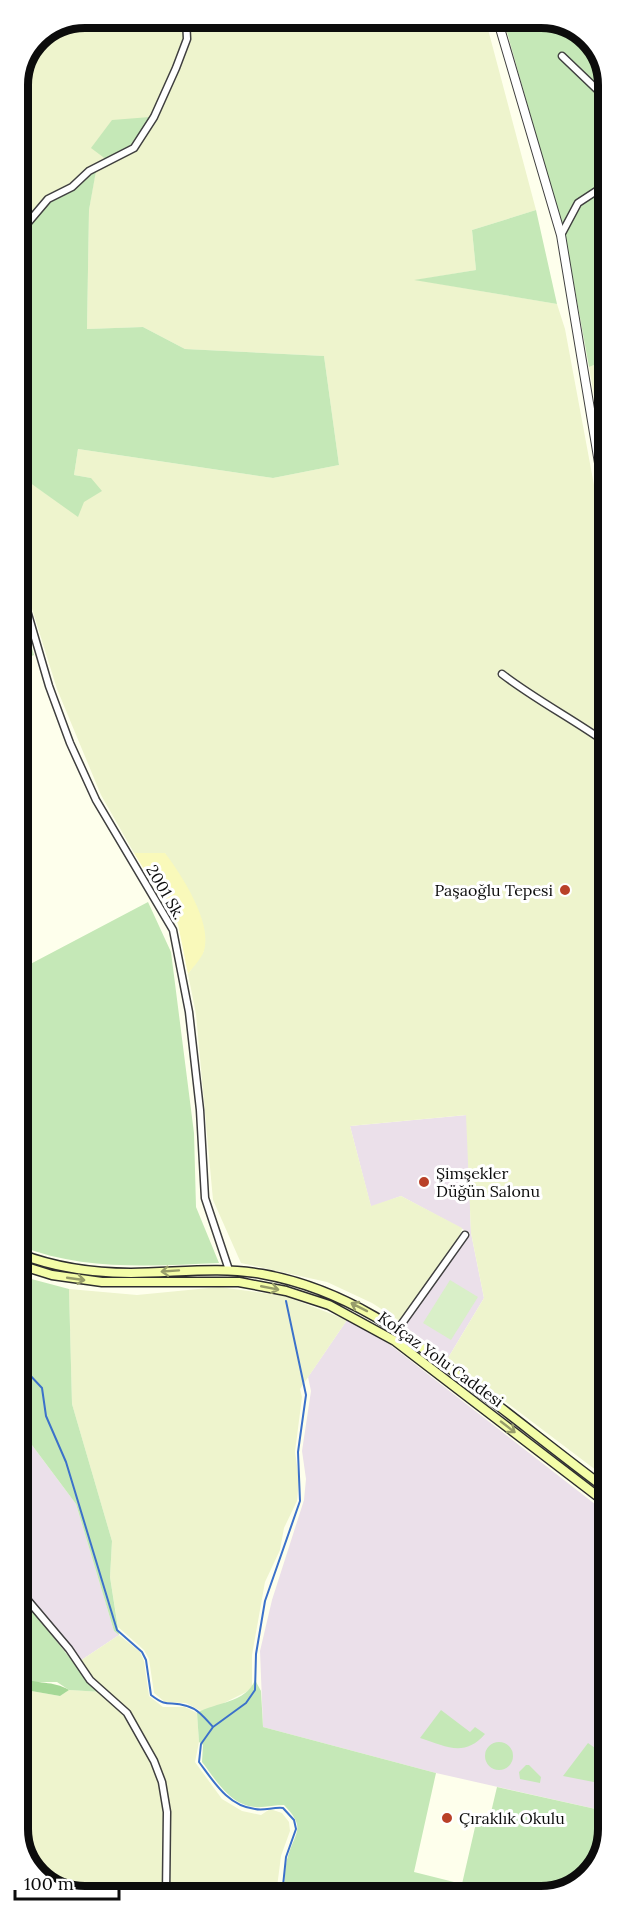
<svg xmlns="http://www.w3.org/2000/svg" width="627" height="1914" font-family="Lora,serif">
	<rect width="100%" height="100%" fill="#feffec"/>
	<path fill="#ebe0ea" d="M467 1115 471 1233 484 1298 448 1358 404 1326 470 1233 401 1196 371 1207 350 1126Z
		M347 1320 389 1344 609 1515V1812L436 1773 263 1727 260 1651 272 1600 304 1500 306 1479 302 1451 311 1391 308 1377Z
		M20 1429 76 1504 114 1631 119 1635 80 1661 20 1587Z"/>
	<path fill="#eef4cd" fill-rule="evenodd" d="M86 18H485L536 210 472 230 476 270 417 280 557 304 565 329 607 555 608 742 501 672H496L549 711 570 720 608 746 609 1480 448 1358 484 1298 471 1233 466 1115 350 1126 371 1206 401 1196 462 1228 460 1237 400 1321 372 1303 327 1282 241 1263 213 1200 196 1014 188 974 204 951 165 853H134L101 795 57 689 19 567V475L78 516 91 478 74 475 78 449 273 478 339 465 324 356 185 349 143 327 87 329 89 210 96 169 48 199 29 217 23 193 26 225 18 304V81L38 38ZM154 118 134 148 107 160 112 121Z
		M607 360V467L589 367Z
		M219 1287 285 1296 347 1320 300 1389 302 1397 295 1452 299 1480 297 1501 284 1528 280 1550 265 1582 252 1655V1689L218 1706 201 1711 186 1703 165 1702 154 1693 149 1659 144 1650 118 1627 110 1577 112 1541 72 1404 69 1289 137 1295Z
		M119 1635 140 1652 144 1661 149 1696 163 1707H185L197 1713 199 1742 195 1762 222 1799 242 1811 261 1815 270 1809 282 1813 289 1822 290 1831 281 1856 276 1895H169L170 1813 157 1759 128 1710 92 1678 80 1661Z
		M20 1689 60 1696 69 1690 102 1692 126 1714 152 1762 159 1783 164 1813 163 1895 81 1896 41 1879 20 1846Z"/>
	<path fill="#c5e8b7" d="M503 18H535L554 22 586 35 607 68V181L577 200 562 227Z
		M150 117 131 145 107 160 91 148 112 120Z
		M96 171 89 210 87 329 143 327 185 349 324 356 339 465 273 478 78 449 74 475 91 478 102 491 84 502 78 517 19 475 18 317 24 294V256L28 226 49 201 73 190Z
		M602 190 607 255V360L589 367 565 235 581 205Z
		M536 210 557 304 414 280 476 270 472 230Z
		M19 604 34 655 19 662Z
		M148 902 171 952 194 1133 196 1207 219 1263C152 1266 84 1271 20 1246L19 970Z
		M20 1276 69 1289 72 1404 112 1541 110 1577 119 1635 114 1631 76 1504 20 1429Z
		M20 1595 88 1681 102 1692 69 1690 57 1682H32L20 1677Z
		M255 1680 261 1691 263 1727 436 1773 414 1872 462 1884 476 1823 488 1825 497 1787 609 1812V1829L595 1870 559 1894 284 1895C285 1883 284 1868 288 1856 296 1830 306 1828 284 1805 274 1805 264 1808 255 1807 230 1805 216 1780 202 1762L203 1745 199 1742 197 1713C216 1702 246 1703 255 1680Z
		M441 1710 470 1732 475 1727 485 1734C464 1758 446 1746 420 1738Z
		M485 1756a14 14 0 1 1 28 0a14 14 0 1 1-28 0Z
		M588 1743 609 1758V1785L563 1776Z
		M526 1765H529L541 1777 540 1783 520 1779 519 1772Z"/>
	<path fill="#a5d896" d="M20 1677C37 1685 53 1680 69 1690L60 1696 20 1689Z"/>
	<path fill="#f9f9ba" d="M134 853H165C181 874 213 923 204 951 201 959 193 967 188 974L178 924Z"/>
	<path fill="#d9efc8" d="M450 1280 478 1297 451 1340 423 1323Z"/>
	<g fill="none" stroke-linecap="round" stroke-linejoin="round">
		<path stroke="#3b71ca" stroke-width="2" d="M20 1357 27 1372 42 1388 46 1416 66 1462 117 1630 142 1652 146 1660 151 1695C169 1709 169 1700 187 1706 198 1709 205 1718 213 1727L201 1744 199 1762C214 1782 228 1806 255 1809 264 1811 273 1807 283 1808L294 1820 296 1829 286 1857 282 1895
			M213 1727 246 1703 255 1690 256 1654 265 1601 300 1501 298 1452 306 1395 286 1301"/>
		<defs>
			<path id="minor" d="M562 56 607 99
				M18 146 20 186 26 219 18 304
				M26 225 48 199 72 187 89 171 134 148 154 117 176 68 187 39 186 18
				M561 235 578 203 607 184
				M19 583 49 686 70 743 96 800 173 930 189 1012 200 1110 205 1198 229 1270
				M502 674C536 700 573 719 608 744
				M398 1329 465 1235
				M20 1591 69 1649 90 1680 127 1713 154 1761 162 1782 167 1812 166 1895"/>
			<path id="tertiary" d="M497 18 561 235 607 511"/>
			<path id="secondary" d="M20 1254C54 1267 94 1273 131 1273 175 1273 218 1266 262 1274 352 1290 413 1340 483 1394 525 1426 566 1459 609 1491
				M20 1265 52 1275 102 1282H239L286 1291 329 1305 395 1341 609 1505"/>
		</defs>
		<use href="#minor" stroke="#3f3f3f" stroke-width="9"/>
		<use href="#tertiary" stroke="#3f3f3f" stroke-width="10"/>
		<use href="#secondary" stroke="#2e2e2e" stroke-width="11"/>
		<use href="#minor" stroke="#fff" stroke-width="6"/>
		<use href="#tertiary" stroke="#fff" stroke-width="8"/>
		<use href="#secondary" stroke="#f4fda8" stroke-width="8"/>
	</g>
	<defs><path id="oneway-shaft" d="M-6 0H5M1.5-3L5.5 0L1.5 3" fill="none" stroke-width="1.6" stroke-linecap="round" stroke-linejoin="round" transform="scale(1.5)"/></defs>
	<g stroke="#979d6a">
		<use href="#oneway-shaft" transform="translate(170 1271) rotate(176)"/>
		<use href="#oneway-shaft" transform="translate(76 1279) rotate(8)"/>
		<use href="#oneway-shaft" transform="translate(270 1288) rotate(11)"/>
		<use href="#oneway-shaft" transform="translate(359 1307) rotate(-153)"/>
		<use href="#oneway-shaft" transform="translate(508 1427) rotate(38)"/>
	</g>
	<g fill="#b94128" stroke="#fff" stroke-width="2">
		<circle cx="565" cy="890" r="6"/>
		<circle cx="424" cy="1182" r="6"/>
		<circle cx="447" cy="1818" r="6"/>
	</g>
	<g text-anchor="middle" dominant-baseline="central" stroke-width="6" stroke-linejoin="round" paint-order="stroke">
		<g font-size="16" fill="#0c0c0c" stroke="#fff" text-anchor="start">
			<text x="553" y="890" text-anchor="end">Paşaoğlu Tepesi</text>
			<text x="436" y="1173">Şimşekler<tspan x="436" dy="18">Düğün Salonu</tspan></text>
			<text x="459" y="1818">Çıraklık Okulu</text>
		</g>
		<g font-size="16" fill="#0c0c0c" stroke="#fff">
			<text transform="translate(166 892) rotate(60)">2001 Sk.</text>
			<text transform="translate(441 1359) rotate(36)">Kofçaz Yolu Caddesi</text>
		</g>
	</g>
	<path d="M0 0H627V1914H0ZM85 28H541A57 57 0 0 1 598 85V1829A57 57 0 0 1 541 1886H85A57 57 0 0 1 28 1829V85A57 57 0 0 1 85 28Z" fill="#fff" fill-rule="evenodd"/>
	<path fill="none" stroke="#0c0c0c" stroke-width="8" d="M85 28H541A57 57 0 0 1 598 85V1829A57 57 0 0 1 541 1886H85A57 57 0 0 1 28 1829V85A57 57 0 0 1 85 28Z"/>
	<path d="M15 1890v9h104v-9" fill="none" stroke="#0c0c0c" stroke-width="3"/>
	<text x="24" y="1890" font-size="18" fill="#0c0c0c" stroke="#ffffff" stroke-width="4.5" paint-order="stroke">100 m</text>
</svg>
